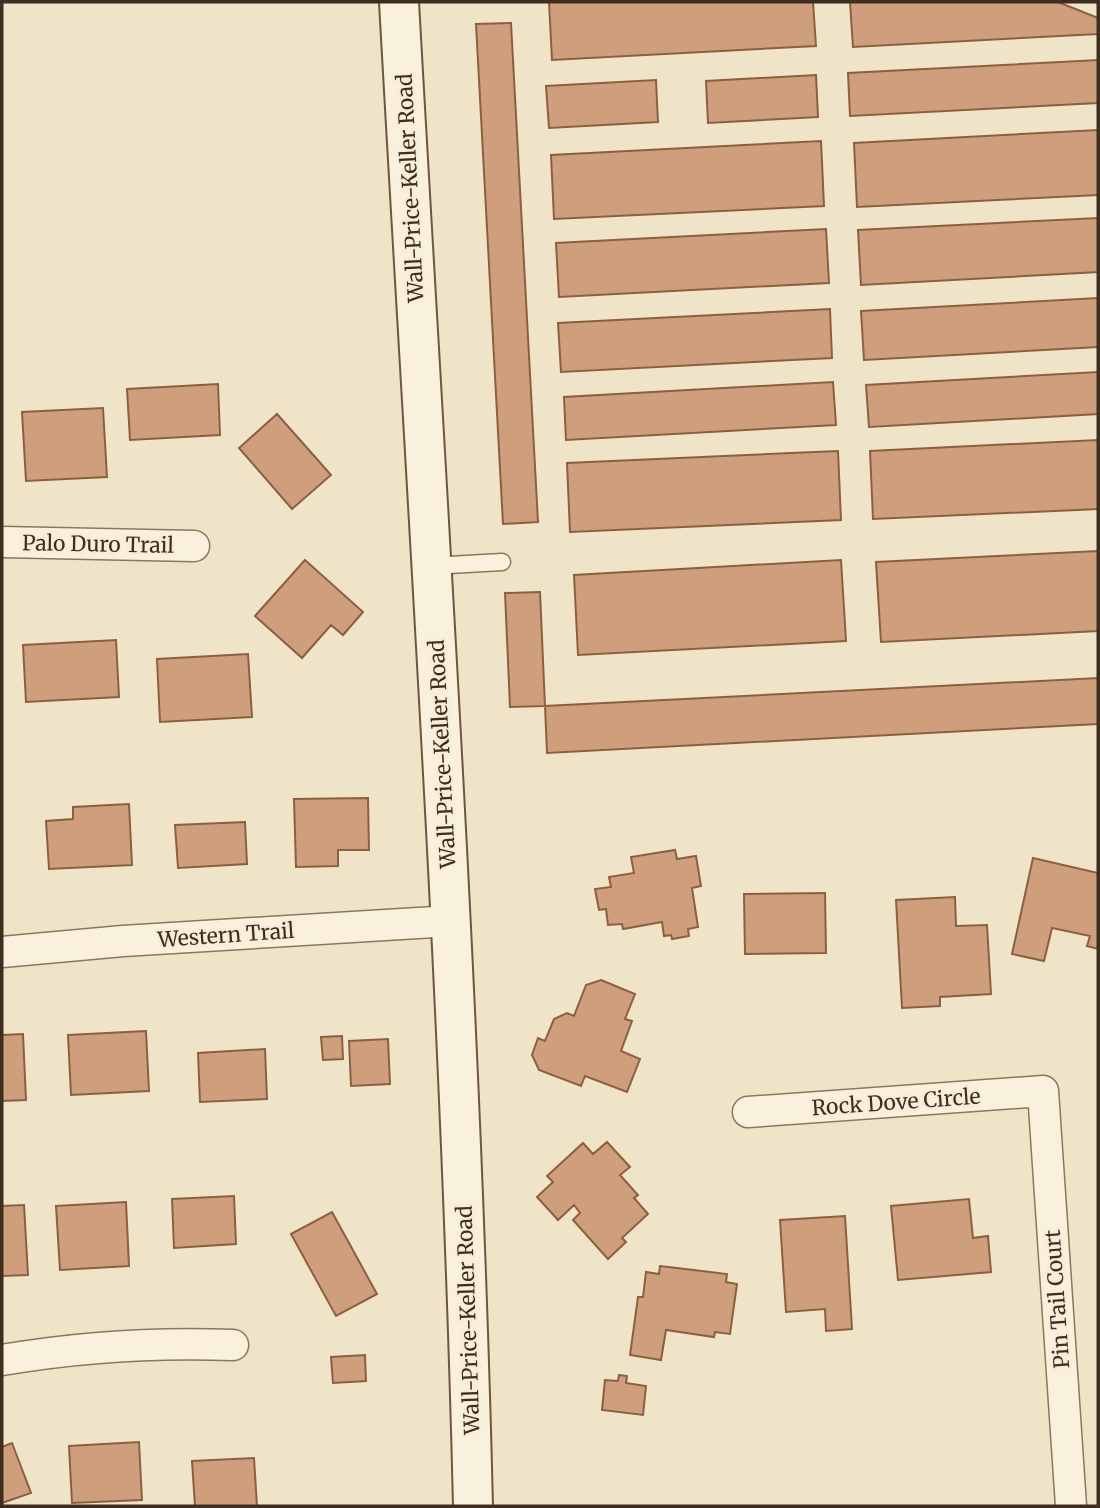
<svg xmlns="http://www.w3.org/2000/svg" width="1100" height="1508" font-family="Merriweather,serif">
	<rect width="100%" height="100%" fill="#f0e4c8"/>
	<path fill="#cf9f7d" stroke="#8d5f41" stroke-width="2" d="M549 2H813L816 46 552 60Z
		M850 2H1058L1098 18V34L853 47Z
		M511 23 538 522 503 524 476 24Z
		M1098 60V103L850 116 848 73Z
		M816 75 818 117 708 123 706 81Z
		M656 80 658 122 549 128 546 86Z
		M1098 130V195L857 207 854 143Z
		M821 141 824 206 554 219 551 155Z
		M1098 218V272L861 285 858 230Z
		M826 229 829 283 559 297 556 243Z
		M1098 298V347L864 360 861 311Z
		M830 309 832 358 561 372 558 323Z
		M1098 372V414L869 427 866 385Z
		M833 382 836 425 566 440 564 397Z
		M218 384 220 435 130 440 127 389Z
		M103 408 107 477 26 481 22 412Z
		M277 414 331 475 292 509 239 448Z
		M1098 440V509L873 519 870 451Z
		M838 451 841 520 570 532 567 463Z
		M1098 551V631L881 642 876 562Z
		M305 560 363 612 343 635 331 625 302 658 255 616Z
		M841 560 846 641 578 655 574 575Z
		M540 592 545 706 510 707 505 593Z
		M116 640 119 697 26 702 23 645Z
		M248 654 252 717 160 722 157 659Z
		M1098 678V724L547 753 545 706Z
		M368 798 369 850H338V866L296 867 294 799Z
		M129 804 132 865 49 869 46 821 73 819V807Z
		M245 822 247 864 178 868 175 825Z
		M675 850 677 859 696 856 701 886 692 888 698 927 688 929 689 936 672 939 671 935 664 936 662 922 623 929 622 924 608 925 606 909 599 910 595 889 611 887 609 877 634 873 631 857Z
		M1033 858 1098 873V949L1087 946 1090 936 1052 928 1044 961 1012 954Z
		M825 893 826 953 745 954 744 894Z
		M955 897 956 926 987 925 991 994 940 997V1006L902 1008 896 900Z
		M601 980 635 994 625 1019 632 1021 621 1051 640 1059 627 1092 585 1076 581 1086 539 1070 532 1055 538 1038 545 1041 554 1019 567 1013 574 1016 586 985Z
		M146 1031 149 1091 71 1095 68 1035Z
		M23 1034 26 1100 2 1101V1035Z
		M342 1036 343 1059 323 1060 321 1037Z
		M388 1039 390 1084 351 1086 349 1041Z
		M265 1049 267 1099 200 1102 198 1053Z
		M607 1142 630 1167 620 1175 638 1195 634 1198 648 1214 622 1238 626 1242 608 1259 573 1220 580 1213 574 1205 558 1220 537 1197 553 1182 547 1176 583 1143 593 1154Z
		M234 1196 236 1244 174 1248 172 1199Z
		M969 1199 973 1238 988 1236 991 1272 898 1280 891 1206Z
		M126 1202 129 1266 60 1270 56 1206Z
		M24 1205 28 1275 2 1276V1206Z
		M332 1212 377 1294 336 1316 291 1234Z
		M845 1216 852 1329 826 1331 825 1309 786 1312 780 1220Z
		M660 1266 727 1274 726 1282 737 1284 730 1334 715 1332 714 1337 666 1330 661 1360 630 1355 638 1297H643L646 1272 659 1274Z
		M365 1355 366 1381 333 1383 331 1357Z
		M619 1375 627 1376 626 1383 646 1386 643 1415 602 1410 605 1380 618 1381Z
		M139 1442 142 1500 72 1503 69 1446Z
		M12 1443 31 1493 2 1503V1447Z
		M254 1458 257 1506H195L192 1461Z"/>
	<g fill="none" stroke-linecap="round" stroke-linejoin="round">
		<defs>
			<path id="lane" d="M431 566 502 562"/>
			<path id="street" d="M2 542 194 546
				M2 952 123 941 451 921
				M748 1112 1043 1091 1071 1506
				M2 1360C78 1347 155 1342 233 1345"/>
			<path id="secondary" d="M399 2C427 503 461 1004 473 1506"/>
		</defs>
		<use href="#lane" stroke="#8d765c" stroke-width="19"/>
		<use href="#street" stroke="#8d765c" stroke-width="33"/>
		<use href="#secondary" stroke="#6f573f" stroke-width="42"/>
		<use href="#lane" stroke="#faf1dc" stroke-width="16"/>
		<use href="#street" stroke="#faf1dc" stroke-width="30"/>
		<use href="#secondary" stroke="#faf1dc" stroke-width="38"/>
	</g>
	<g text-anchor="middle" dominant-baseline="central" stroke-width="6" stroke-linejoin="round" paint-order="stroke">
		<g font-size="21" fill="#3d2e20" stroke="#f7eed8">
			<text transform="translate(410 188) rotate(-93)">Wall-Price-Keller Road</text>
			<text transform="translate(98 544) rotate(1)">Palo Duro Trail</text>
			<text transform="translate(442 754) rotate(-93)">Wall-Price-Keller Road</text>
			<text transform="translate(226 935) rotate(-4)">Western Trail</text>
			<text transform="translate(896 1102) rotate(-4)">Rock Dove Circle</text>
			<text transform="translate(1057 1299) rotate(-94)">Pin Tail Court</text>
			<text transform="translate(468 1320) rotate(-92)">Wall-Price-Keller Road</text>
		</g>
	</g>
	<rect width="1100" height="1508" fill="none" stroke="#3d2e20" stroke-width="7"/>
</svg>
